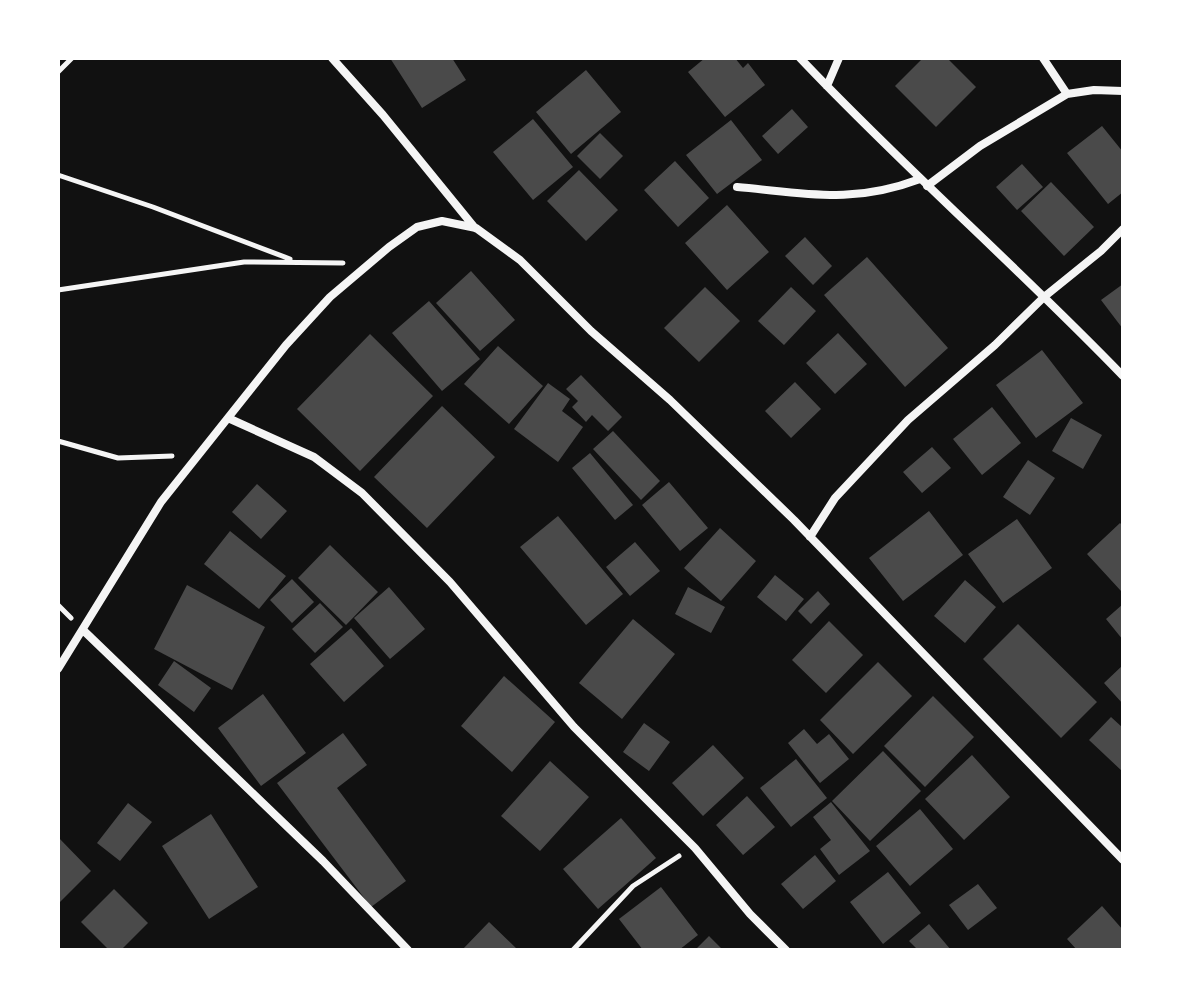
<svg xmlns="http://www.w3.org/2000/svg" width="1181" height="1008" font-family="'Alegreya Sans',sans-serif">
	<rect width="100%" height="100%" fill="#111"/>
	<path fill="#4a4a4a" d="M390 58H452L466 80 422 108Z
		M705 58H735L743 68 748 63 765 85 725 117 688 72Z
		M923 58H947L976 87 936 127 895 86Z
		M586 70 621 112 571 154 536 112Z
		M792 109 808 127 778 154 762 136Z
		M533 119 573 167 533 200 493 152Z
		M731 120 762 160 717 194 686 155Z
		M1102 126 1123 152V192L1108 204 1067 153Z
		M600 133 623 156 600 179 577 156Z
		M675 161 709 198 678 227 644 190Z
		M1022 164 1043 187 1017 210 996 187Z
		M579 170 618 210 586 241 547 201Z
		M1051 182 1094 227 1064 256 1021 211Z
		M727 205 769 252 727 290 685 243Z
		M805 237 832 266 813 285 785 256Z
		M867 257 948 348 905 387 824 295Z
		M471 271 515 320 480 351 436 303Z
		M1123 284V329L1101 300Z
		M705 287 740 321 699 362 664 328Z
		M791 287 816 311 784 345 758 321Z
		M429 301 480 359 442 391 392 333Z
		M838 333 867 364 835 394 806 363Z
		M370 334 433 396 360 471 297 409Z
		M498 346 543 386 509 424 464 384Z
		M1042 350 1083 403 1036 438 996 385Z
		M581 375 622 417 608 431 592 415 586 422 572 407 578 401 566 389Z
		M795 382 821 409 791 438 765 411Z
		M548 383 570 399 562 411 583 427 558 462 514 429Z
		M442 406 495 457 427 528 374 477Z
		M992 407 1021 443 982 475 953 439Z
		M1071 418 1102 435 1083 469 1052 451Z
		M613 431 660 481 641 500 593 449Z
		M932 447 951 468 922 493 903 472Z
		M590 453 633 505 615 520 572 468Z
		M1028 460 1055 478 1030 515 1003 497Z
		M669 482 708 528 680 551 642 505Z
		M257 484 287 511 261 539 232 512Z
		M929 511 963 555 903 601 869 558Z
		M558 516 623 594 586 625 520 547Z
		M1017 519 1052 568 1003 603 968 554Z
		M1120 523 1123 526 1121 591 1087 554Z
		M720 528 756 561 721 601 684 568Z
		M230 531 286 576 259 609 204 564Z
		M635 542 660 571 630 596 606 567Z
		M330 545 378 592 346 625 298 578Z
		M775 575 804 599 786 621 757 597Z
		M292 579 314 602 292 623 270 600Z
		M965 580 996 607 965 643 934 616Z
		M187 585 265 627 232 690 154 649Z
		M389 587 425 629 390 659 354 618Z
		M688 587 725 607 711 633 675 614Z
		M818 591 830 604 811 624 798 611Z
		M320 603 343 627 315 653 292 629Z
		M1123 604V640L1106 619Z
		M633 619 675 654 622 719 579 683Z
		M829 621 863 655 826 693 792 660Z
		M1018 624 1097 702 1061 738 983 659Z
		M351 628 384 666 344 702 310 664Z
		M174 661 211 688 194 712 158 685Z
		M878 662 912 696 853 754 820 720Z
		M1123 665V704L1104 683Z
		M504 676 555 722 512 772 461 726Z
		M263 694 306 753 261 786 218 728Z
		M933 696 974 737 925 787 884 746Z
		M1111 717 1123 728V772L1089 740Z
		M644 723 670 742 649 771 623 752Z
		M804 729 817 744 829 734 849 759 820 783 788 743Z
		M343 733 367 765 337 788 406 881 371 907 277 783Z
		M713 745 744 778 703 816 672 783Z
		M883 751 921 791 870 841 832 801Z
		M972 755 1010 797 964 840 925 799Z
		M796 759 827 798 791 827 760 788Z
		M550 761 589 797 540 851 501 816Z
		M747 796 775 827 743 855 716 825Z
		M831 802 870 851 839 875 820 849 831 840 813 817Z
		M128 803 152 822 120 861 97 843Z
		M920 809 953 849 910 886 876 846Z
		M211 814 258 887 209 919 162 846Z
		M621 818 656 858 598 909 563 869Z
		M58 837 91 871 58 904Z
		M815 855 836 881 803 909 781 884Z
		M888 872 921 913 883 944 850 902Z
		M978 884 997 908 968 930 949 905Z
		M661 887 698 935 679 950H643L619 919Z
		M114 889 148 923 121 950H109L81 922Z
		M1102 906 1123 930V950H1077L1067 939Z
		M489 922 518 950H462Z
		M929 924 951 950H918L909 941Z
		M709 936 723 950H695Z"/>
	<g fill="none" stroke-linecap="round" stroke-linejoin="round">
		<path stroke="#f5f5f5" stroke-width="5" d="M58 72 72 58
			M58 175 153 207 290 259
			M58 290 244 262 343 263
			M58 441 118 458 172 456
			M58 605 71 618
			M573 950 633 886 679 856"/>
		<path stroke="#f5f5f5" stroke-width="8" d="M332 58 383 115 475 228
			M800 58C904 168 1018 267 1123 376
			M1043 58 1067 94
			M827 86 839 58
			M927 186 980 146 1067 94 1094 90 1123 91
			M737 187C806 193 851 205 920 179
			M228 418 314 457 362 493 450 582 574 727 695 848 750 914 786 950
			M810 537 835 498 908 420 995 345 1044 297 1101 251 1123 229
			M83 630 323 861 408 950
			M58 669 161 502 286 345 330 297 389 247 417 227 442 221 476 228 520 260 591 331 670 400 794 520 1123 860"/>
	</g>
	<rect width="1181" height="1008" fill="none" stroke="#ffffff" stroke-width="120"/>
</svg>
